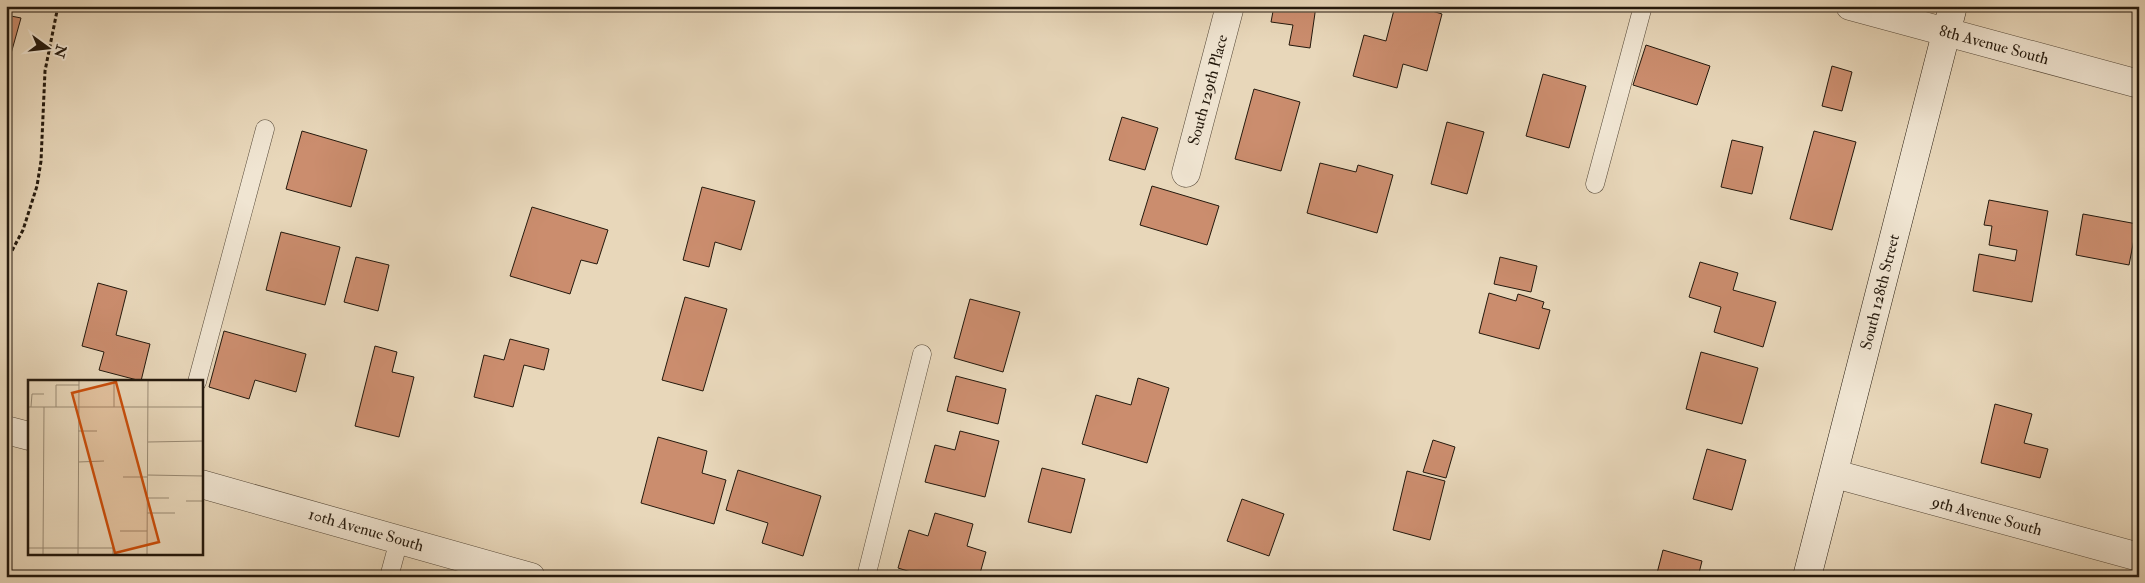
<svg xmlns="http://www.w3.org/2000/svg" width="2145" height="583" font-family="'IM FELL Double Pica',serif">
	<rect width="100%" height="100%" fill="#e8d7ba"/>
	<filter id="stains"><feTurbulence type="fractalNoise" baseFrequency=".004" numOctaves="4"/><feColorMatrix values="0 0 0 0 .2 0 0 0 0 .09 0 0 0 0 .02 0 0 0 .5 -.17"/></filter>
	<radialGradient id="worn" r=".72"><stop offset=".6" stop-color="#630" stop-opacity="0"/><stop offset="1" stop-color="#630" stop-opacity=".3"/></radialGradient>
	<path fill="#cb8d6e" stroke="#24190d" d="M1274 6H1316L1310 48 1289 45 1293 25 1271 22Z
		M1395 6H1416L1442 14 1427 71 1403 64 1397 88 1353 76 1364 35 1386 41Z
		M6 15 21 18 7 68H6Z
		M1646 45 1710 66 1697 105 1633 85Z
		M1832 66 1852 72 1842 111 1822 106Z
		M1543 74 1586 86 1569 148 1526 136Z
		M1254 89 1300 102 1281 171 1235 159Z
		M1122 117 1158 128 1145 170 1109 160Z
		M1447 122 1484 132 1467 194 1431 184Z
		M302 131 367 150 351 207 286 189Z
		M1814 131 1856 142 1832 230 1790 219Z
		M1732 140 1763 147 1752 194 1721 187Z
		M1320 163 1356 172 1358 165 1393 175 1377 233 1307 213Z
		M1152 186 1219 206 1207 245 1140 225Z
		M702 187 755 201 741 250 715 242 709 267 683 260Z
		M1989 200 2048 211 2032 302 1973 291 1979 254 2015 261 2017 250 1989 245 1992 226 1984 225Z
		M532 207 608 230 597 264 581 260 570 294 510 276Z
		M2083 214 2137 224 2129 265 2076 255Z
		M281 232 340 247 325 305 266 290Z
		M356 257 389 265 378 311 344 302Z
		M1500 257 1537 266 1531 292 1494 284Z
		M1700 262 1738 273 1733 290 1776 302 1763 347 1714 332 1721 307 1689 297Z
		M98 283 127 291 116 335 150 344 141 381 99 370 104 352 82 346Z
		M1489 293 1516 301 1518 294 1544 302 1542 308 1550 310 1539 349 1479 333Z
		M685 297 727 309 703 391 662 380Z
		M970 299 1020 312 1003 372 954 358Z
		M224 331 306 354 296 392 255 380 249 399 209 387Z
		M510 339 549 349 544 370 524 365 513 407 474 397 484 355 504 360Z
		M375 346 397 352 392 372 414 377 399 437 355 426Z
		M1701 352 1758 368 1742 424 1686 409Z
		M956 376 1006 389 998 424 947 411Z
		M1138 378 1169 388 1147 463 1082 444 1096 395 1131 405Z
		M1995 404 2032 414 2024 443 2048 449 2040 478 1981 463Z
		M960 431 999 441 985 497 925 482 935 445 955 450Z
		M658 437 707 451 702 473 726 480 714 524 641 503Z
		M1433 440 1455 447 1446 478 1423 472Z
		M1707 449 1746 460 1732 510 1693 499Z
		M1042 468 1085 479 1071 533 1028 522Z
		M738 470 821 496 803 556 762 543 768 523 726 510Z
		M1407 471 1445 481 1430 540 1393 530Z
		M1242 499 1284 514 1269 556 1227 541Z
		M935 513 973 524 967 546 986 552 979 577H927L898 568 909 530 928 536Z
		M1663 550 1702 561 1698 577H1656Z"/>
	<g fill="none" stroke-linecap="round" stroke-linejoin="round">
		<defs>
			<path id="service" d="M1595 184 1643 6
				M197 382 265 129
				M389 577 399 540
				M866 577 922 354"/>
			<path id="minor" d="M1186 173 1230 6
				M6 430 29 436
				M1835 474 2139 557
				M201 484 531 577"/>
			<path id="tertiary" d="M1850 6 2139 84"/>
			<path id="secondary" d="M1807 577 1953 6"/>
		</defs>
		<use href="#service" stroke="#554838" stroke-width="19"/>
		<use href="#minor" stroke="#554838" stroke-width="29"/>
		<use href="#tertiary" stroke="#554838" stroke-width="29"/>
		<use href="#secondary" stroke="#24190d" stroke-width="29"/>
		<path stroke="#24190d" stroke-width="3" stroke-dasharray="4 2.5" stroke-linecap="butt" d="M6 262 23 230 37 186 41 161 45 71 58 6"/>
		<use href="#service" stroke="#f0e5d2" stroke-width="18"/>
		<use href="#minor" stroke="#f0e5d2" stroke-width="28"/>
		<use href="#tertiary" stroke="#f0e5d2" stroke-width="28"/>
		<use href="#secondary" stroke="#f0e5d2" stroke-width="28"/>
	</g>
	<g text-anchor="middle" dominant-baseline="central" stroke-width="4" stroke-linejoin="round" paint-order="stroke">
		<g font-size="16" fill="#24190d" stroke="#f0e5d2">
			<text transform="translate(1994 45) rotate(15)">8th Avenue South</text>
			<text transform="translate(1208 90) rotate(-75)">South 129th Place</text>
			<text transform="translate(1880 292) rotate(-76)">South 128th Street</text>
			<text transform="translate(1987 516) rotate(15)">9th Avenue South</text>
			<text transform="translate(366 530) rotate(16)">10th Avenue South</text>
		</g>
	</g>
	<g transform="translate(28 380)">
		<rect width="175" height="175" fill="#e8d7ba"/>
		<path fill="none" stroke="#9a8b75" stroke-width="1" d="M0 27H175M3 27 4 14H16M28 27V5H51M86 27V0M50 51H69M120 62 175 61M50 82 76 81M119 95 175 96M95 97H119M120 118H141M158 121H175M119 133H147M92 151H119M0 168H85V175M15 175 16 27M50 175 51 0M119 175 120 0"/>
		<path fill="#cb4f0c" fill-opacity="0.15" stroke="#cb4f0c" stroke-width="2.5" d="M88 2 131 162 87 173 44 13Z"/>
		<rect width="175" height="175" fill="none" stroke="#24190d" stroke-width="2.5"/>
	</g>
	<rect width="2145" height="583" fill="none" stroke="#e8d7ba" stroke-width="25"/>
	<rect x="8" y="8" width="2130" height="568" fill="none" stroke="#24190d" stroke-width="2.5"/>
	<rect x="12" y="12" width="2120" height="558" fill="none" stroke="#24190d"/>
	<g transform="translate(48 48) rotate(105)" stroke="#f0e5d2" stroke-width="4" paint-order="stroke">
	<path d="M0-4L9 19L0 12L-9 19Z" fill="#24190d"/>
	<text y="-8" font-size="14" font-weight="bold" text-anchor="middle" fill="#24190d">N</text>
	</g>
	<rect width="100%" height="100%" filter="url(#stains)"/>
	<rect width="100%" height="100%" fill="url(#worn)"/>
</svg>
